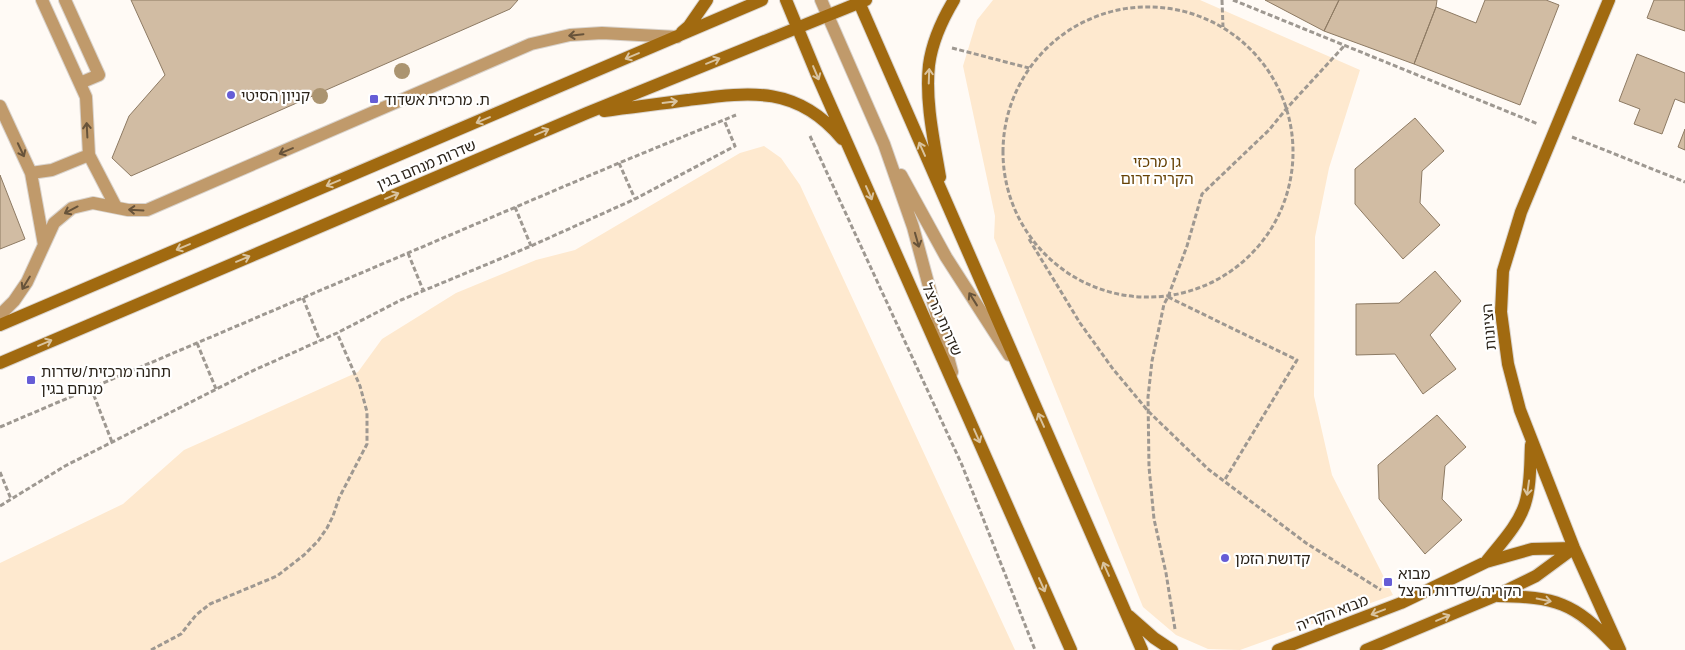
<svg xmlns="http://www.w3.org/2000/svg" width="1685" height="650" font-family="Barlow,'Noto Sans Hebrew',sans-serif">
	<rect width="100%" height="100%" fill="#fffaf5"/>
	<path fill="#fee9cf" d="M993 0H1200L1360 70 1329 168 1315 237 1314 396 1332 475 1393 595 1240 650 1208 649 1176 635 1143 607 994 238 995 216 963 66 977 20Z
		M764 146 781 158 800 185 1015 650H0V563L123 504 184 450 358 372 382 339 456 293 536 260 575 250 740 153Z"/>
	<path fill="#d1bca3" stroke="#8d7a63" d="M131 0H518L510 9 131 176 112 158 129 116 165 75Z
		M1265 0H1339L1324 31Z
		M1339 0H1437L1436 7 1414 64 1324 31Z
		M1485 0H1546L1559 5 1520 105 1414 64 1436 7 1476 23Z
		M1654 0H1685V31L1647 18Z
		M1637 54 1685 73V103L1675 99 1662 134 1634 124 1640 109 1619 101Z
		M1415 118 1444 151 1422 171 1420 203 1440 225 1403 259 1355 204V169Z
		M1685 129V150L1678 147Z
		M0 175 25 239 0 249Z
		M1435 271 1461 301 1430 335 1456 369 1423 394 1395 354 1356 355V304L1399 303Z
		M1437 415 1466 447 1445 466 1442 499 1462 520 1425 554 1379 499 1378 465Z"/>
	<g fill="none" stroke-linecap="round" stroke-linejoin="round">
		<defs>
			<path id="lane" d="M42 0 86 97 89 155 116 207
				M65 0 99 75 80 83
				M821 0 884 144 913 227 952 372
				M0 106 31 173 44 245
				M31 173 52 170 89 155
				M901 175 946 257 1009 355
				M0 315 14 301 27 282 54 223 72 208 93 203 128 210H147L531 44 570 35 602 33 677 37"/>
			<path id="secondary" d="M786 0 817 75 1071 650
				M858 0 1142 650
				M1609 0 1521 212 1503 271 1501 312 1508 364 1520 410 1574 548 1620 650
				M682 32 689 26 707 0
				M604 111C632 107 660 104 688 100 750 92 797 85 842 139
				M940 177C934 141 925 101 929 65 932 42 942 20 954 0
				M0 325 762 0
				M0 363 587 113 866 0
				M1486 562C1500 544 1518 526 1525 504 1531 485 1530 464 1531 445
				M1498 596C1555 597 1574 602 1614 645
				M1129 616 1154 638 1172 650
				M1278 650 1401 603 1486 562 1532 549 1574 548
				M1366 650 1495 596 1536 576 1574 548"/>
		</defs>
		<use href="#lane" stroke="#d9d3cd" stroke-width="14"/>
		<use href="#secondary" stroke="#d9d3cd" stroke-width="14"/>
		<path stroke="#9e9891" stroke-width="3" stroke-dasharray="5 2.5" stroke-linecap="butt" d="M1222 0 1223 27
			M1233 0 1538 124
			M1003 152a145 145 0 1 1 290 0a145 145 0 1 1-290 0Z
			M952 48 1029 68
			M810 136 962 465 1035 650
			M1572 137 1685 182
			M619 163 635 199
			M515 207 531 246
			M1029 239 1080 323 1113 369 1148 411 1208 469 1306 543 1381 590
			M408 253 423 290
			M1168 297 1297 360 1224 481
			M303 298 320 341
			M197 343 216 389
			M91 388 112 442
			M0 427 619 163 736 115
			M0 472 11 499
			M0 506 65 466 250 372 337 333 401 300 531 246 635 199 735 146 724 120
			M1175 629 1166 573 1154 519 1149 467 1148 397 1152 361 1164 304 1168 297 1187 246 1202 194 1269 130 1287 108 1345 45
			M151 650 181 634 196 615 210 604 277 576 304 555 318 541 327 528 333 516 339 498 367 444V412L360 386 337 333"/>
		<use href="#lane" stroke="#c09a6b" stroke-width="12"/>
		<use href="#secondary" stroke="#a16a10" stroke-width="12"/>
	</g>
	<g fill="#ab9470">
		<circle cx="402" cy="71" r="8"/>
		<circle cx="320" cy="96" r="8"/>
	</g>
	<defs><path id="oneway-shaft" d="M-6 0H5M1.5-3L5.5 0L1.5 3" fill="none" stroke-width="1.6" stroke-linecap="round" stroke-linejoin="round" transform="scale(1.25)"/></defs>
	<g stroke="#67533a">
		<use href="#oneway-shaft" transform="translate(576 35) rotate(174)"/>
		<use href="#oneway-shaft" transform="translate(87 130) rotate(-93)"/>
		<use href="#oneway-shaft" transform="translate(21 150) rotate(65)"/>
		<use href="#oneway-shaft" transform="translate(286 151) rotate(157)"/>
		<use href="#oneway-shaft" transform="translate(71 210) rotate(152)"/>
		<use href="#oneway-shaft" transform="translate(136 210) rotate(-177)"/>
		<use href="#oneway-shaft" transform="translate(917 240) rotate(74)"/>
		<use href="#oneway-shaft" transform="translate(26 283) rotate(121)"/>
		<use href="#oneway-shaft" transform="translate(973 299) rotate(-122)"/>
	</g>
	<g stroke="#d9c39f">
		<use href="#oneway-shaft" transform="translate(632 56) rotate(157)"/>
		<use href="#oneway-shaft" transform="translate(713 61) rotate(-22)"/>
		<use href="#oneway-shaft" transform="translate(816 73) rotate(67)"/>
		<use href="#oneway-shaft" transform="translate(929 76) rotate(-88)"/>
		<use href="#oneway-shaft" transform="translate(670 102) rotate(-7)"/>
		<use href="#oneway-shaft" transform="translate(483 120) rotate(157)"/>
		<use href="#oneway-shaft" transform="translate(542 132) rotate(-23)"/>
		<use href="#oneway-shaft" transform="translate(922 149) rotate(-114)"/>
		<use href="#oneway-shaft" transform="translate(333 183) rotate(157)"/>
		<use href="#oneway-shaft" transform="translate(869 193) rotate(66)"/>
		<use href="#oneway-shaft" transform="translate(392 196) rotate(-23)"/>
		<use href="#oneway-shaft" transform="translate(183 247) rotate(157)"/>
		<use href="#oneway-shaft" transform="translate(243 259) rotate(-23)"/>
		<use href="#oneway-shaft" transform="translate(45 343) rotate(-23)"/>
		<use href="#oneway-shaft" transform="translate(1041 420) rotate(-114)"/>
		<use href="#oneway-shaft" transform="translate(977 436) rotate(66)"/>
		<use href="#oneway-shaft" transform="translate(1528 488) rotate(98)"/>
		<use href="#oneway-shaft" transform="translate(1106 569) rotate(-114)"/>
		<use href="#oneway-shaft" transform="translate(1042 585) rotate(66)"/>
		<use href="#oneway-shaft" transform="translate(1544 600) rotate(11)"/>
		<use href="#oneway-shaft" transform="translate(1378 612) rotate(159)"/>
		<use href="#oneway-shaft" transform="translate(1443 618) rotate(-23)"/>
	</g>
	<g fill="#665dd6" stroke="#fff" stroke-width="2">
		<circle cx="231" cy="95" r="5"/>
		<rect x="369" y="94" width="10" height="10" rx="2.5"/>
		<rect x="26" y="375" width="10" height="10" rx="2.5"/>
		<circle cx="1225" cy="558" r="5"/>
		<rect x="1383" y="577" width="10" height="10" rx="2.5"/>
	</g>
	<g text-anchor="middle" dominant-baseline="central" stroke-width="4.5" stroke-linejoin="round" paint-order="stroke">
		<g font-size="15" fill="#2b2319" stroke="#fff" text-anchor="start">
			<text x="241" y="95">קניון הסיטי</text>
			<text x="384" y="99">ת. מרכזית אשדוד</text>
			<text x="41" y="371">תחנה מרכזית/שדרות<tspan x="41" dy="17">מנחם בגין</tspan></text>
			<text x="1235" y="558">קדושת הזמן</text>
			<text x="1398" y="573">מבוא<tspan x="1398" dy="17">הקריה/שדרות הרצל</tspan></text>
		</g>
		<g font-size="15" fill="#664104" stroke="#fff">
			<text x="1157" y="161">גן מרכזי<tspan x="1157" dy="17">הקריה דרום</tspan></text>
		</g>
		<g font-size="15" fill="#2b2319" stroke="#fff">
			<text transform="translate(426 164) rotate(-23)">שדרות מנחם בגין</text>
			<text transform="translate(943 319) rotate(66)">שדרות הרצל</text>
			<text transform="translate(1488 327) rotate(-95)">הציונות</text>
			<text transform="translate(1332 612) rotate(-21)">מבוא הקריה</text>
		</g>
	</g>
</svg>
